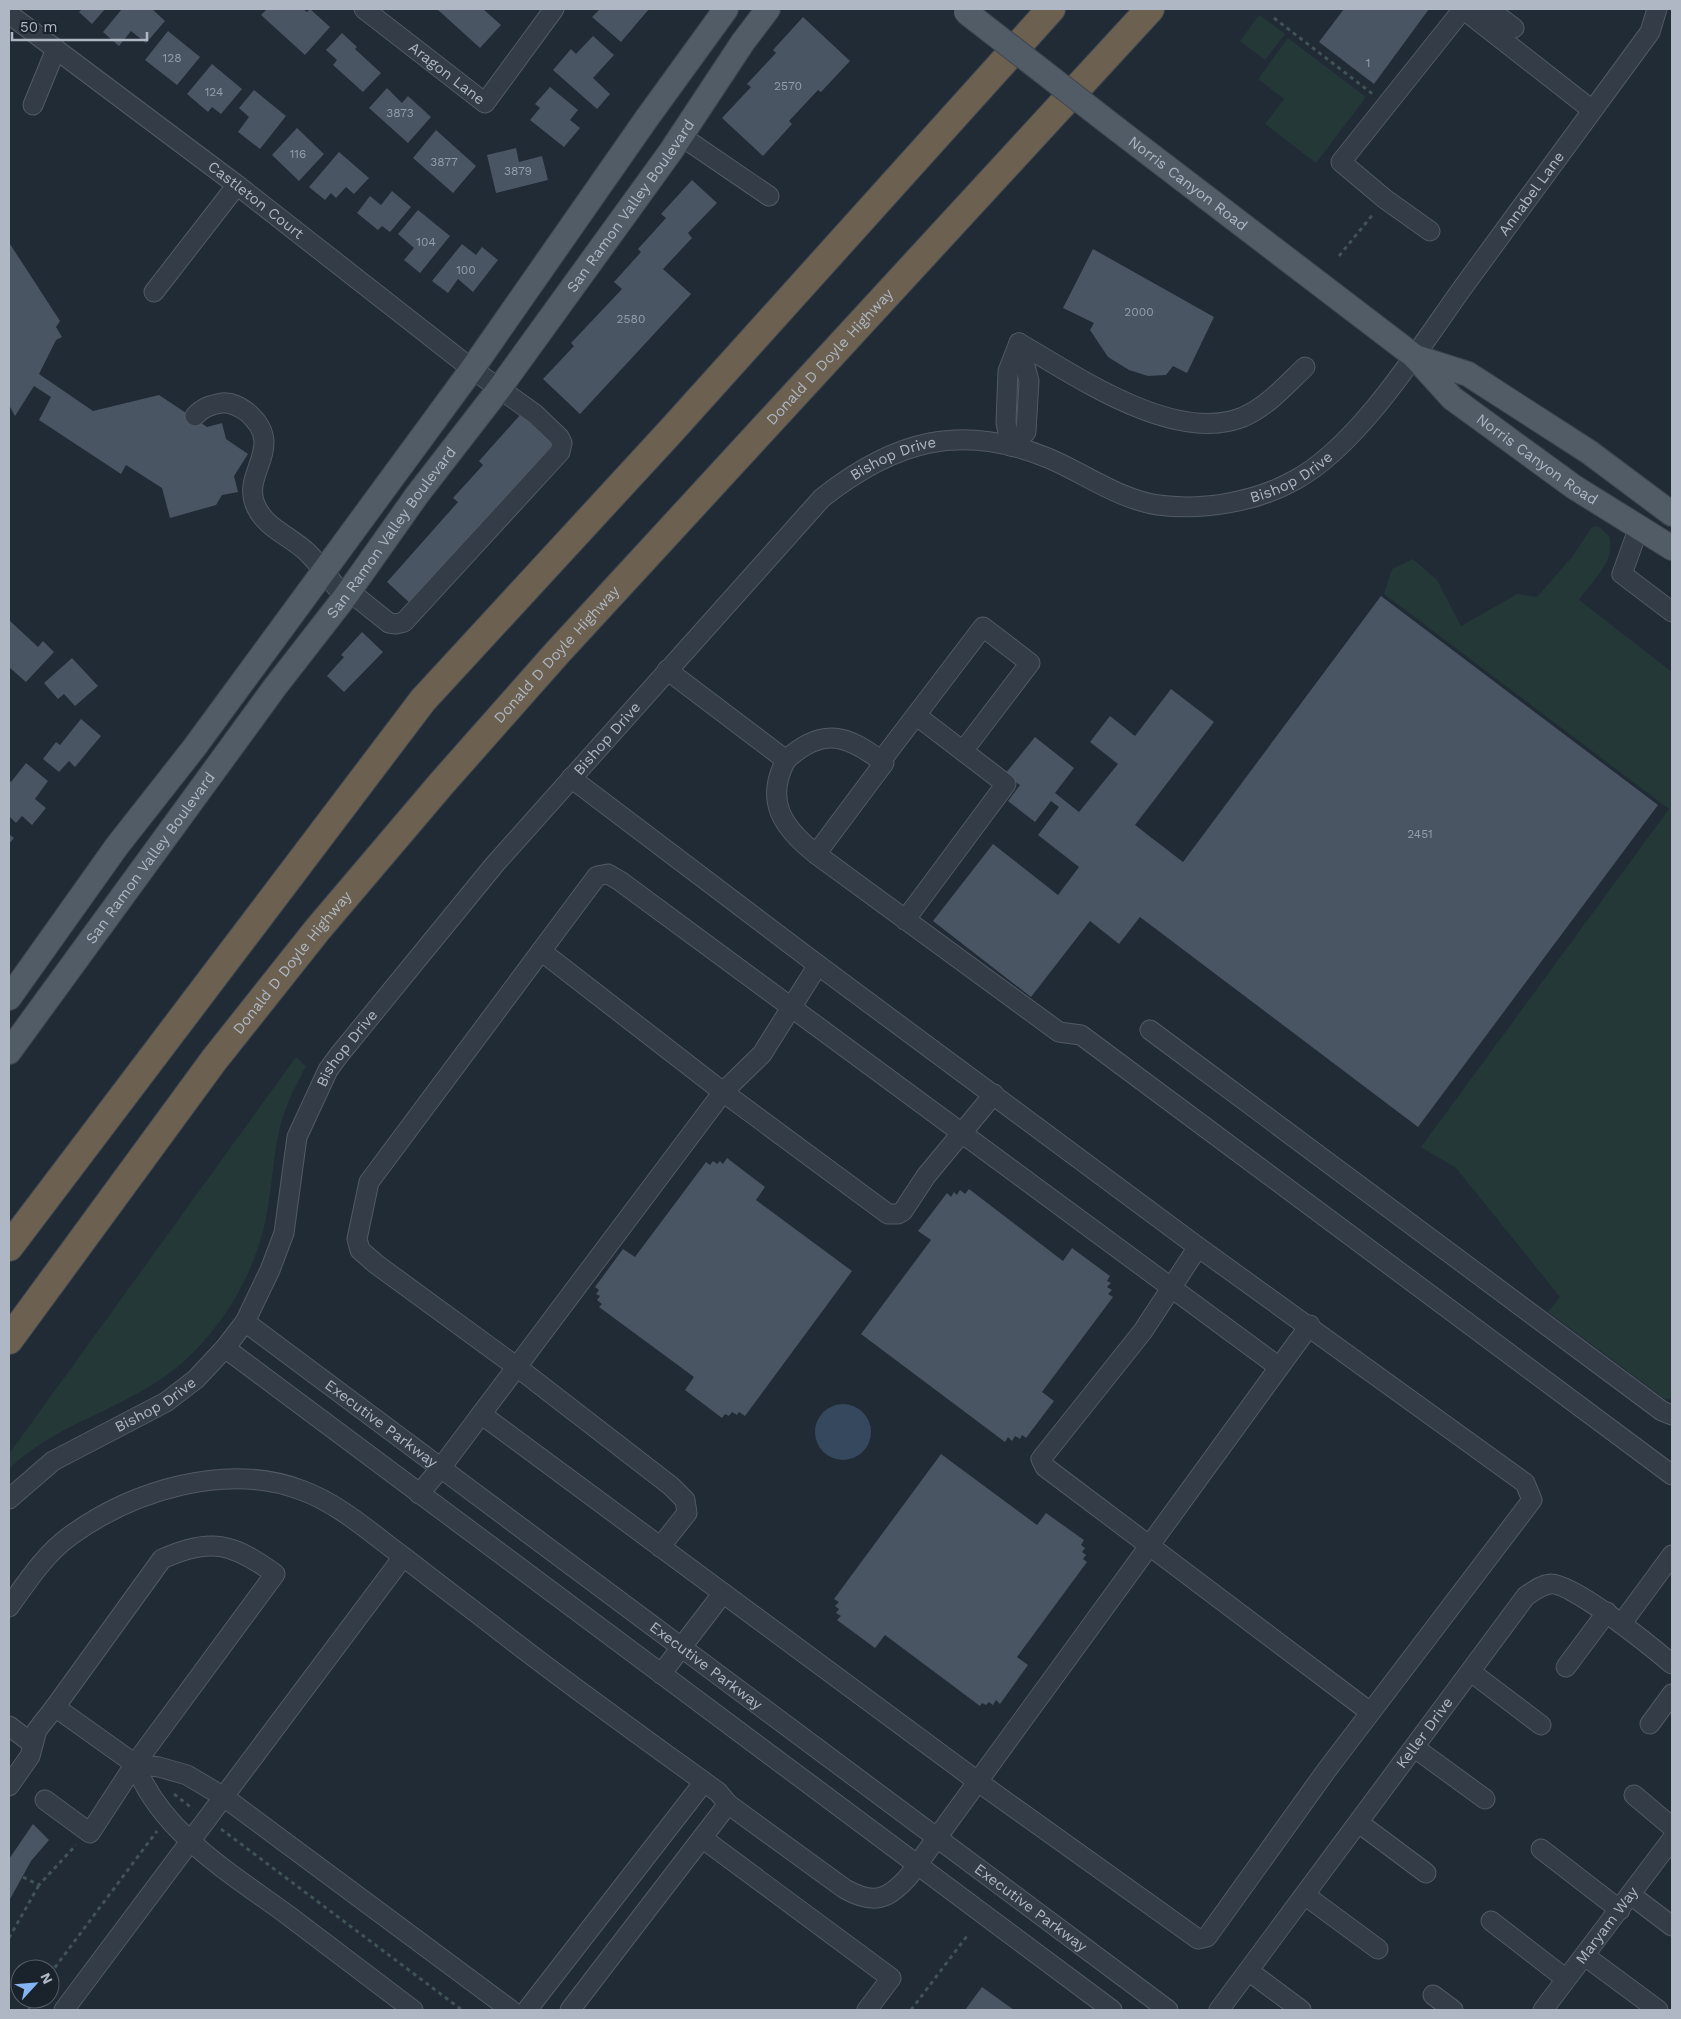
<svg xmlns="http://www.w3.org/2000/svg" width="1681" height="2019" font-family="'Work Sans',sans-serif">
	<rect width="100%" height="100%" fill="#212b36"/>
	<path fill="#243838" d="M1259 15 1285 34 1265 60 1240 41Z
		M1288 38 1366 97 1316 163 1265 124 1284 99 1258 79Z
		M1598 526 1609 536C1616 562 1593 580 1579 600L1672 672V1398L1665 1399 1548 1312 1560 1297 1456 1168 1421 1147 1669 809 1384 594 1392 569 1413 559 1437 580 1461 626 1517 594 1537 597 1572 557 1592 527Z
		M296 1057 306 1066C300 1078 293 1090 288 1103 274 1136 274 1172 268 1207 259 1266 227 1323 182 1363 130 1409 59 1420 9 1469V1454Z"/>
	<path fill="#35485d" d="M815 1432a28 28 0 1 1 56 0a28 28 0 1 1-56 0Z"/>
	<path fill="#495562" d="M82 9H105L92 24 79 12Z
		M122 9H152L165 21 146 43 131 31 119 46 103 32Z
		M267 9H303L307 12 310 9 330 27 305 55 261 15Z
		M437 9H483L501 25 480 48Z
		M600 9H649L621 42 592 17Z
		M1344 9H1429L1374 84 1319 42Z
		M803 17 850 61 821 92 818 90 789 121 792 124 763 156 722 118 751 87 747 84 776 53 773 50Z
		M168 31 200 57 177 85 145 60Z
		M342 33 357 47 355 49 381 73 363 92 333 65 337 60 326 50Z
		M593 36 614 55 593 78 610 94 597 109 553 70 571 49 576 54Z
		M212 64 242 89 221 114 212 107 208 112 187 94Z
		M550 87 578 110 570 120 580 128 564 147 530 120 540 108 535 104Z
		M387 88 402 103 408 96 431 117 408 143 369 108Z
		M254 90 286 116 260 149 238 132 249 117 239 108Z
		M297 128 324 154 299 181 272 155Z
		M436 130 476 166 453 193 413 158Z
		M516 148 519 162 542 156 548 180 496 193 487 155Z
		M339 152 369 178 354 194 346 187 336 198 331 193 325 200 309 187Z
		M692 180 717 203 688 233 692 238 663 269 691 294 580 414 543 379 574 346 571 343 622 289 614 282 641 252 638 249 666 218 661 214Z
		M392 191 411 207 390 232 382 226 378 230 357 213 370 196 381 205Z
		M418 210 450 236 420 273 404 260 414 248 398 234Z
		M10 244 60 321 56 327 62 337 56 340 39 374 93 411 159 395 207 427 222 423 226 439 248 454 234 476 238 492 222 495 216 505 170 518 162 488 126 465 121 474 39 420 51 397 34 386 15 416 9 405Z
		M462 244 476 255 482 247 498 260 473 292 458 279 448 293 432 281Z
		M1093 249 1214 317 1187 373 1173 366 1166 375 1148 376 1129 370 1108 357 1090 330 1094 323 1063 308Z
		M521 414 554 443 411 604 387 582 458 502 453 498 483 465 479 461Z
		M1381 596 1658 805 1418 1127 1140 917 1119 944 1090 921 1031 997 933 921 993 844 1058 895 1079 867 1038 835 1059 807 1051 801 1035 822 1008 801 1020 785 1005 774 1035 737 1074 768 1055 793 1079 812 1118 764 1090 742 1110 716 1135 736 1171 689 1214 722 1135 825 1183 862Z
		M9 620 38 647 43 641 54 652 26 682 9 667Z
		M362 632 383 652 344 692 327 676 344 657 341 655Z
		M72 658 98 686 75 706 64 694 58 699 44 683Z
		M81 719 101 736 75 767 69 761 59 772 43 759 56 742 60 745Z
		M26 763 48 781 35 799 46 808 32 825 22 816 16 823 9 816V780L11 782Z
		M9 834 14 838 9 844Z
		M727 1158 765 1187 756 1200 852 1271 745 1416 739 1412 737 1415 732 1412 729 1416 725 1414 722 1418 685 1390 694 1377 599 1307 602 1304 597 1300 600 1296 596 1294 599 1290 595 1287 623 1249 635 1257 706 1162 710 1165 713 1161 717 1164 720 1161 723 1164Z
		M969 1189 1063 1261 1072 1248 1110 1276 1107 1281 1111 1283 1107 1287 1112 1290 1108 1294 1113 1297 1042 1392 1054 1401 1026 1438 1022 1435 1020 1439 1015 1436 1012 1441 1008 1437 1005 1442 861 1334 931 1240 918 1231 947 1193 951 1197 954 1192 957 1195 960 1190 965 1194Z
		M941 1454 1037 1525 1046 1513 1084 1540 1081 1545 1085 1548 1082 1552 1086 1555 1083 1559 1087 1562 1017 1657 1028 1665 1000 1704 996 1700 993 1705 989 1702 986 1705 982 1703 980 1706 885 1635 875 1648 837 1620 841 1616 836 1613 839 1609 835 1606 839 1602 834 1599Z
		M33 1824 49 1840 31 1861 9 1901V1859Z
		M982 1987 1014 2010H965Z"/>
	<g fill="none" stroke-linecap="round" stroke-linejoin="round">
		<defs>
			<g id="minor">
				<path id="s1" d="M364 9 485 103 554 9"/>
				<path d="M1463 9 1592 110"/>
				<path d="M1489 9 1514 28"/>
				<path id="s2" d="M9 14 237 185 472 369 535 414 559 437 562 443 560 452 404 622 396 624 389 623 349 591"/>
				<path d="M33 105 56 49"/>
				<path d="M681 136 769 196"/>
				<path d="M1430 231 1385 199 1341 162 1463 9"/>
				<path d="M154 292 237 185"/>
				<path d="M1019 343C1076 376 1175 445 1243 417 1268 406 1286 385 1305 367"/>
				<path d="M195 416C203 407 211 405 222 403 232 402 240 407 247 412 287 446 242 472 255 504 264 528 291 536 308 553 321 566 332 583 345 597"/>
				<path d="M1011 446 1026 432 1029 381 1019 343"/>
				<path d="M1011 446 1006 423 1008 371 1019 343"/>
				<path d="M1639 527 1622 574 1672 612"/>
				<path d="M667 670 786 760C823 726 848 735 884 763L816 854C783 828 764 801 786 760"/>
				<path d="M881 761 983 627 1030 663 963 751"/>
				<path d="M816 854 1059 1032 1081 1035 1672 1475"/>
				<path d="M905 920 1006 784 917 716"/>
				<path d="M541 951 723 1092 888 1214H898L903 1211 926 1176 994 1094"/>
				<path d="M1150 1030 1662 1411 1672 1415"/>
				<path d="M1198 1247 1143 1331 1041 1459 1045 1467 1370 1712"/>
				<path id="s3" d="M245 1322 1168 2010"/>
				<path d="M225 1348 1112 2010"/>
				<path d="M481 1414 977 1781 1198 1939 1207 1937 1326 1771 1532 1500 1525 1483 1198 1247 818 965 571 778"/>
				<path d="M419 1494 440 1469 723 1092 762 1054 818 965"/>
				<path id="s4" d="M9 1499 53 1461 166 1402 196 1379 225 1348 245 1322 270 1270 284 1233 297 1137 328 1070 339 1055 495 864 822 498C894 441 960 422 1048 458 1084 473 1118 499 1158 505 1202 511 1256 502 1295 480 1358 446 1419 349 1461 290 1524 204 1587 117 1650 32L1657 9"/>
				<path d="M660 1547 687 1513 685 1500 671 1486 517 1367 376 1264 360 1250 357 1239 369 1182 597 876 608 874 620 881 1279 1367"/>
				<path d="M9 1607C27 1582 45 1554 70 1536 133 1490 227 1462 301 1490 340 1504 372 1534 405 1558 437 1583 469 1607 500 1631 572 1687 645 1739 718 1792L728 1804 845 1889C874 1905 888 1900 909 1876L1310 1325"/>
				<path d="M1622 1623 1672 1555"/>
				<path d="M1566 1667 1607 1612"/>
				<path d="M1471 1672 1541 1725"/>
				<path d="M661 1674 723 1593"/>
				<path d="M1650 1724 1672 1694"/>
				<path d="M9 1726 33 1744"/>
				<path d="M1415 1748 1485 1799"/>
				<path d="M135 1764C161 1833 232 1874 289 1916 331 1948 372 1979 413 2010"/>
				<path d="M9 1786 30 1756 37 1730 55 1707"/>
				<path d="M1634 1795 1672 1827"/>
				<path d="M45 1800 90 1833 135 1764 275 1574C233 1543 210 1537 162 1559L55 1707 135 1764 159 1767 187 1775 224 1797 511 2010"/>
				<path d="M1359 1823 1426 1873"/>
				<path d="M702 1838 891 1978 867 2010"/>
				<path d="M1541 1849 1620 1910"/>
				<path d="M1631 1895 1672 1926"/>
				<path d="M1306 1896 1378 1949"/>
				<path d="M1491 1921 1566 1979"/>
				<path d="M1585 1956 1658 2010"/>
				<path d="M1250 1972 1301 2010"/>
				<path d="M1433 1995 1453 2010"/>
				<path d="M64 2010 403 1557"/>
				<path d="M527 2010 704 1782"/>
				<path d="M570 2010 728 1804"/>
				<path id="s5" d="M1219 2010 1526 1596C1534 1591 1541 1585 1550 1584 1571 1581 1653 1648 1672 1664"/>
				<path id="s6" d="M1543 2010 1672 1839"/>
			</g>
			<g id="major">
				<path id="s7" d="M1118 130 1414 356 1452 398 1574 487 1672 548"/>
				<path d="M1415 357 1468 374 1589 452 1672 514"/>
				<path d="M9 998 117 846 194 748 472 369 647 118 726 9"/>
				<path id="s8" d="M9 1052 275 687 345 597 417 495 499 389 671 151 743 42 768 9"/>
			</g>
			<g id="highway">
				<path d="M9 1247 423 700 670 432 1051 9"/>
				<path id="s9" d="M9 1340 214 1060 318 929 442 783 557 653 1150 9"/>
			</g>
		</defs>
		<use href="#minor" stroke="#525a64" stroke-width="21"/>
		<use href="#major" stroke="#3e4650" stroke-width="26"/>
		<use href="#highway" stroke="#3f4751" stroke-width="30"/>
		<path stroke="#405355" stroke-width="3" stroke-dasharray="4 4" stroke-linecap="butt" d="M1274 18 1374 95
			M1339 256 1374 213
			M174 1794 193 1809
			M221 1829 462 2010
			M23 1877 39 1885 76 1845
			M9 1938 39 1885
			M50 1974 157 1831
			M29 2010 32 1999
			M911 2010 967 1936"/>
		<use href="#minor" stroke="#343d47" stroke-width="19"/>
		<use href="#major" stroke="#525c67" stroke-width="24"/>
		<use href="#highway" stroke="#6c6051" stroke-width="28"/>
		<defs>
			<path id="major-bridge" d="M966 12 1118 130"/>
		</defs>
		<use href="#major-bridge" stroke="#3e4650" stroke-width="26" stroke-linecap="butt"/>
		<use href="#major-bridge" stroke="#525c67" stroke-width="24"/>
	</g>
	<g text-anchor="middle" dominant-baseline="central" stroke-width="5" stroke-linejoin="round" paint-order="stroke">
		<g font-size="12" fill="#959eab">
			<text x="172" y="58">128</text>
			<text x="1368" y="63">1</text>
			<text x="788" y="86">2570</text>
			<text x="214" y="92">124</text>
			<text x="400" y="113">3873</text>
			<text x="298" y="154">116</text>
			<text x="444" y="162">3877</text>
			<text x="518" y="171">3879</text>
			<text x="426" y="242">104</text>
			<text x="466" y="270">100</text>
			<text x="1139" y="312">2000</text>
			<text x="631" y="319">2580</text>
			<text x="1420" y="834">2451</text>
		</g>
		<g font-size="15" fill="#aeb7c3" stroke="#1a222b">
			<text stroke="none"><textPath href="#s1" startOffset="105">Aragon Lane</textPath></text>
			<text stroke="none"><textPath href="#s7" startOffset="88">Norris Canyon Road</textPath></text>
			<text stroke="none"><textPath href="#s4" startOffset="2201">Annabel Lane</textPath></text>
			<text stroke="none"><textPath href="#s2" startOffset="309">Castleton Court</textPath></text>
			<text stroke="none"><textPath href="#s8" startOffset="1050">San Ramon Valley Boulevard</textPath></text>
			<text stroke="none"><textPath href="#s9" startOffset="1282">Donald D Doyle Highway</textPath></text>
			<text stroke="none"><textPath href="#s7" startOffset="534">Norris Canyon Road</textPath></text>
			<text stroke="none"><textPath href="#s4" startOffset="1405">Bishop Drive</textPath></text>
			<text stroke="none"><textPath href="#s4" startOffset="1825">Bishop Drive</textPath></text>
			<text stroke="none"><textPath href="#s8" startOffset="645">San Ramon Valley Boulevard</textPath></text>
			<text stroke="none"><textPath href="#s9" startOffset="878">Donald D Doyle Highway</textPath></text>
			<text stroke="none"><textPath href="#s4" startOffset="1000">Bishop Drive</textPath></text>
			<text stroke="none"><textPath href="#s8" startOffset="240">San Ramon Valley Boulevard</textPath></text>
			<text stroke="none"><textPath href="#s9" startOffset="472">Donald D Doyle Highway</textPath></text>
			<text stroke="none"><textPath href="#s4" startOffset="595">Bishop Drive</textPath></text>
			<text stroke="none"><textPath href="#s4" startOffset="175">Bishop Drive</textPath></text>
			<text stroke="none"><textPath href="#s3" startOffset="170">Executive Parkway</textPath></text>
			<text stroke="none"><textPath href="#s3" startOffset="575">Executive Parkway</textPath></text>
			<text stroke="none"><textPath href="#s5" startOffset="345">Keller Drive</textPath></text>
			<text stroke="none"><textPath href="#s3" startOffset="980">Executive Parkway</textPath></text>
			<text stroke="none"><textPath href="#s6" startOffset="106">Maryam Way</textPath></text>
		</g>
	</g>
	<rect width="1681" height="2019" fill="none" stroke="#aeb7c3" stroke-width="20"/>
	<g transform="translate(35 1984) rotate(64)"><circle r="24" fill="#1a222b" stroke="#555e68"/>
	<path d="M0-4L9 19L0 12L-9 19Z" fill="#84b4f3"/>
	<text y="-8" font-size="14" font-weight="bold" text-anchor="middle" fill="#aeb7c3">N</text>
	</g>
	<path d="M12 32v8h135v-8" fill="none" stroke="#aeb7c3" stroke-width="2.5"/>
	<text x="20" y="32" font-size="15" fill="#aeb7c3" stroke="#1a222b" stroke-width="4" paint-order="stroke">50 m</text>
</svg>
